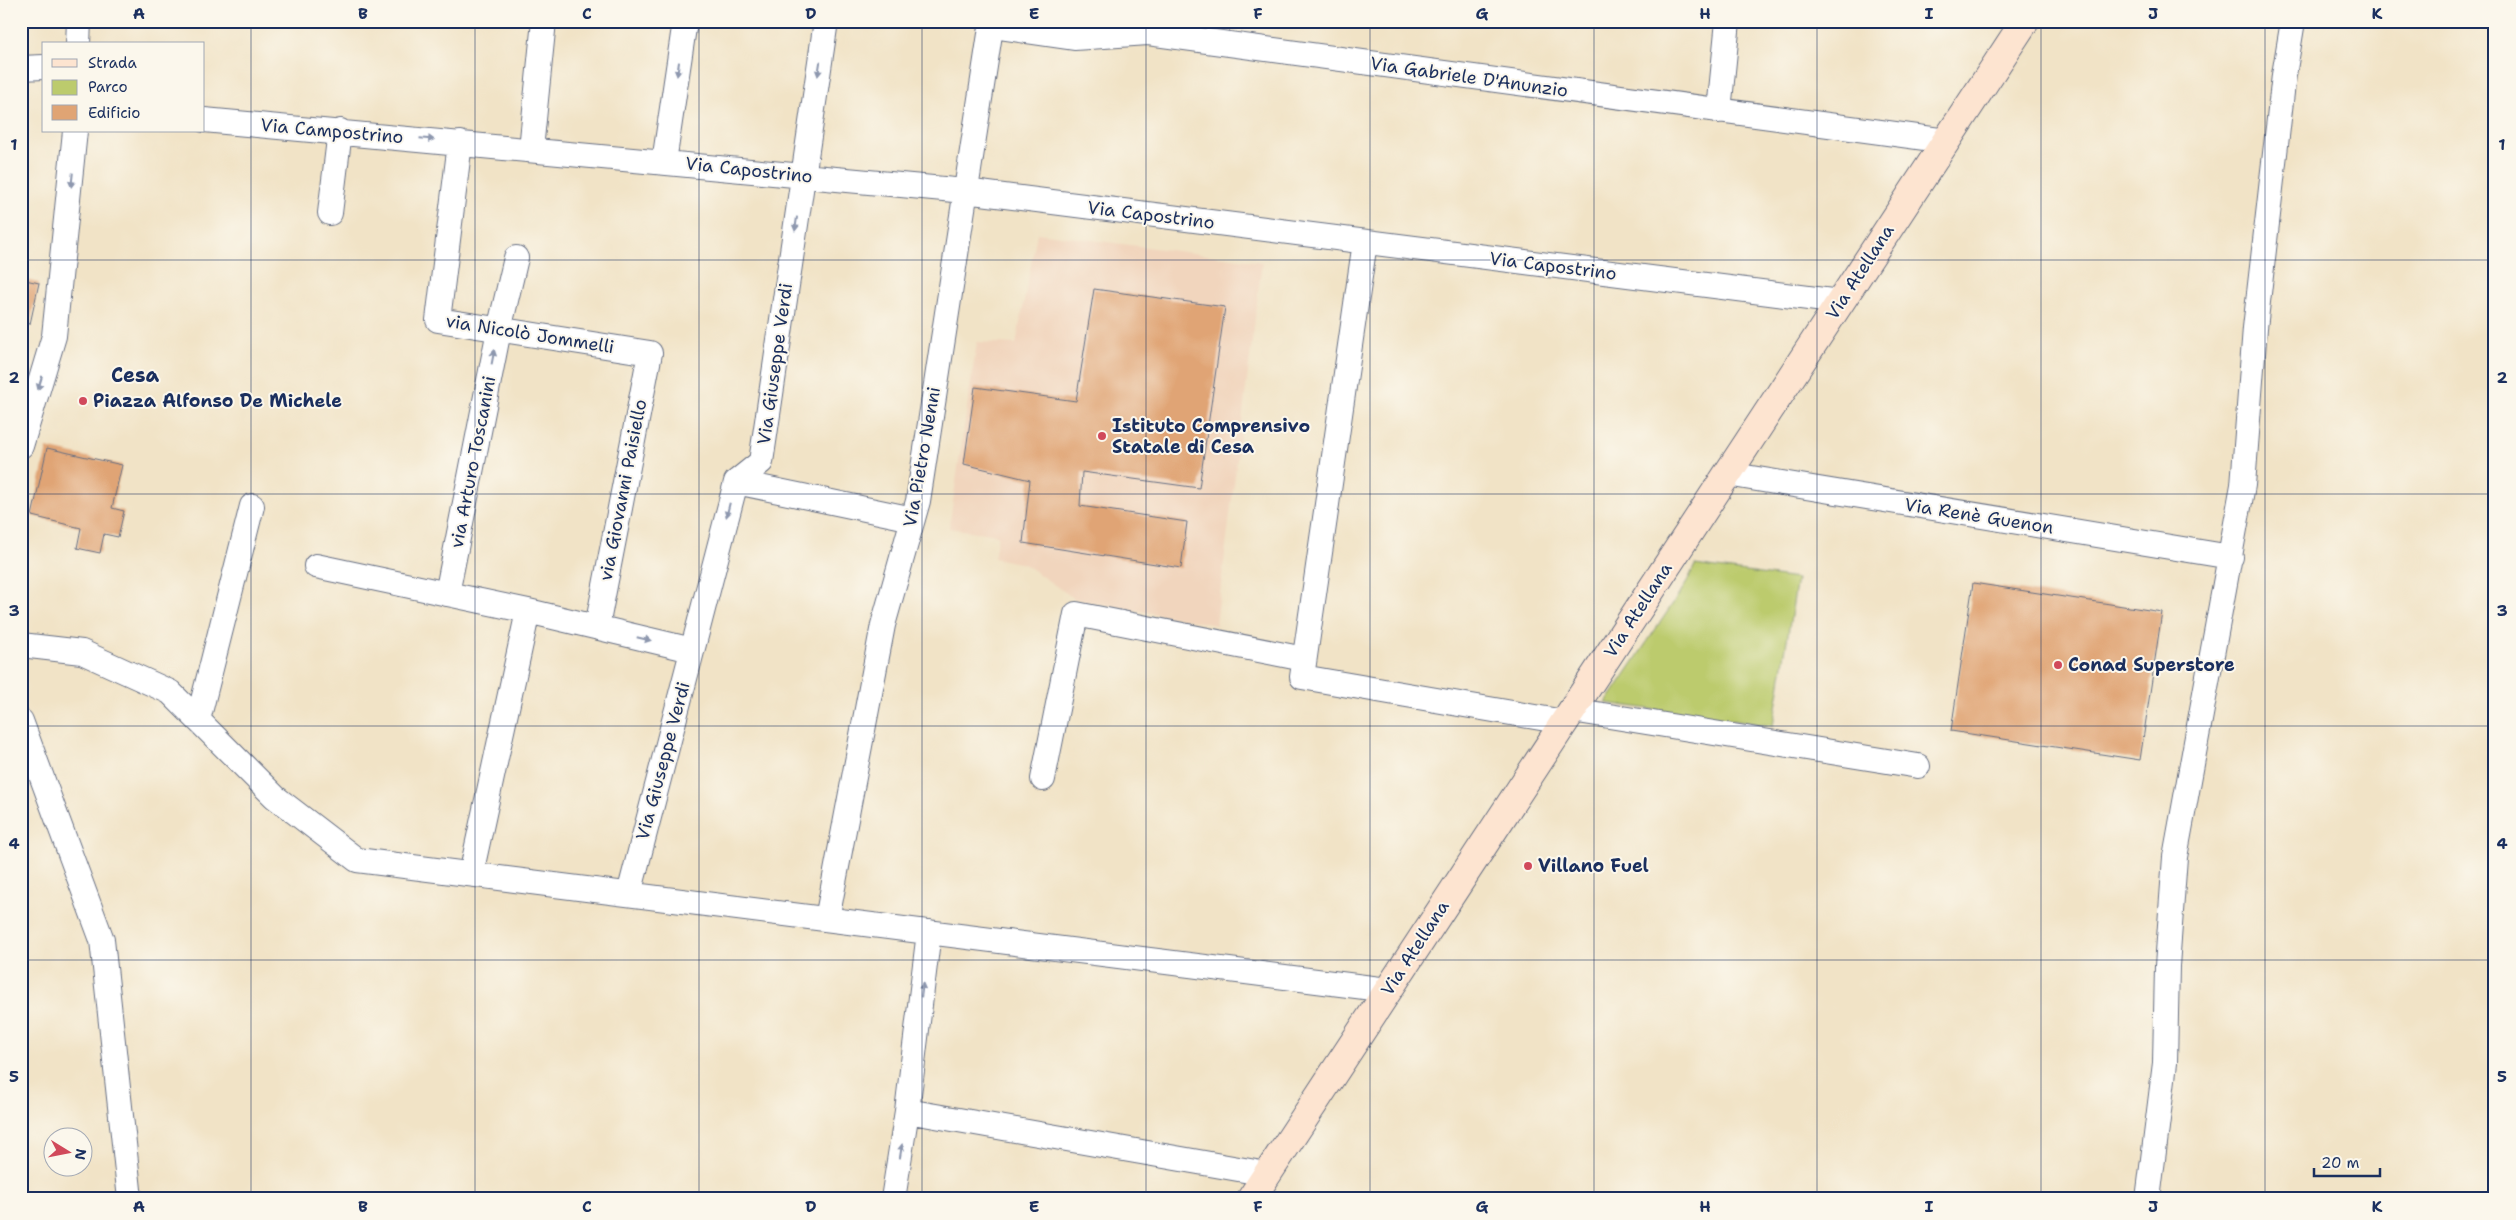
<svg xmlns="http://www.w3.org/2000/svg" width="2516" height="1220" font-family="'Shantell Sans',sans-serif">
	<rect width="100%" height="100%" fill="#fbf7ec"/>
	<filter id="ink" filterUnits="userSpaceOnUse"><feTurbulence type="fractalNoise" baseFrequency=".02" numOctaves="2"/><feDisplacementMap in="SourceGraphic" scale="10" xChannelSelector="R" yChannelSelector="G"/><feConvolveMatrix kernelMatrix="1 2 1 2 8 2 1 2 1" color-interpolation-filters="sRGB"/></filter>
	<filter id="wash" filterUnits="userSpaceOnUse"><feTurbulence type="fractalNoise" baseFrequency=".0096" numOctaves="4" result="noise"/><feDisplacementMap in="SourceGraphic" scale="20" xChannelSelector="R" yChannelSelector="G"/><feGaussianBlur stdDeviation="1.12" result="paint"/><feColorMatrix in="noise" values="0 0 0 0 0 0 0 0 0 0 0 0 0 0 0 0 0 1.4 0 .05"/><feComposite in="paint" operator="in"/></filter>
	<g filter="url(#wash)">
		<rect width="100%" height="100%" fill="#f1e3c6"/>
		<path fill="#f1d5bd" d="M1037 233 1262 262 1216 625 1075 599 1024 564 994 558 998 535 949 528 977 342 1016 344Z"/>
		<path fill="#bccb6d" stroke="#6c7d66" d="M1695 565 1797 579 1773 726 1606 703 1686 584Z"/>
		<g id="blocks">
			<path fill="#e0a474" d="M21 279 39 283 30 324 21 322Z
				M1094 289 1225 307 1199 488 1082 472 1080 506 1187 522 1181 568 1023 543 1030 480 964 464 975 387 1076 401Z
				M47 448 122 465 112 508 124 511 118 537 104 534 100 553 77 548 81 528 32 516Z
				M1973 583 2162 612 2140 760 1951 731Z"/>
		</g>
	</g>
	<g filter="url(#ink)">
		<use href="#blocks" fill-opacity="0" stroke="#666e82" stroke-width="1"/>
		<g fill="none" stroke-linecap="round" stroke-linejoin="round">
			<defs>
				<path id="street" d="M992 26 1074 38 1148 33 1947 141
					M78 44 79 21
					M21 68 44 67
					M1719 111 1728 21
					M204 120 965 191 1840 302
					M460 143 438 320 650 353 597 627
					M531 149 544 21
					M664 162 685 21
					M330 213 340 131
					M1365 242 1302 677 1564 722
					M21 446 54 336 75 131
					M1727 474 2231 557
					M736 482 913 519
					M316 566 528 611 692 650
					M447 594 499 330 516 258
					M21 645 82 652 170 692 275 797 357 860 1388 990
					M1572 710 1918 766
					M198 720 252 506
					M21 721 102 940 130 1199
					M1043 779 1076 614 1304 659
					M471 874 528 611
					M629 894 736 482 761 462 826 21
					M827 919 883 625 918 501 992 21
					M907 1111 1267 1174
					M893 1199 907 1111 929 932
					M2148 1199 2165 1063 2167 966 2175 857 2243 485 2255 328 2284 75 2293 21"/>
				<path id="secondary" d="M1251 1199 2025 21"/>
			</defs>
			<use href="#street" stroke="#666e82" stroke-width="26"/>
			<use href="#secondary" stroke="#666e82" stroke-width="30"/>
			<use href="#street" stroke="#fff" stroke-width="24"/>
			<use href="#secondary" stroke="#fde4d0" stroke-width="28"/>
		</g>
		<defs><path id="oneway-solid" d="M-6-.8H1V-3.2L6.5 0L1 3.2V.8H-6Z" transform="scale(1.25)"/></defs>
		<g fill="#8d97ae">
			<use href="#oneway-solid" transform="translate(678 69) rotate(98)"/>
			<use href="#oneway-solid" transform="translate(819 69) rotate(99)"/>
			<use href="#oneway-solid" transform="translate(427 139) rotate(5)"/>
			<use href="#oneway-solid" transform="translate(72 180) rotate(96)"/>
			<use href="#oneway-solid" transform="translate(796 224) rotate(98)"/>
			<use href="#oneway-solid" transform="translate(493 357) rotate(-79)"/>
			<use href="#oneway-solid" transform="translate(40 383) rotate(107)"/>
			<use href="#oneway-solid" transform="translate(728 510) rotate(104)"/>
			<use href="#oneway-solid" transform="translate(644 639) rotate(13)"/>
			<use href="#oneway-solid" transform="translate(922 990) rotate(-83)"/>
			<use href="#oneway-solid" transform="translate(901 1151) rotate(-81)"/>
		</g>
	</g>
	<path fill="none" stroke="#1b2f5e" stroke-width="1" stroke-opacity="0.55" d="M251 21V1199M475 21V1199M699 21V1199M922 21V1199M1146 21V1199M1370 21V1199M1594 21V1199M1817 21V1199M2041 21V1199M2265 21V1199M21 260H2495M21 494H2495M21 726H2495M21 960H2495"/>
	<g fill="#d1495b" stroke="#fbf7ec" stroke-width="2">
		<circle cx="83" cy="401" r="5"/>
		<circle cx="1102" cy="436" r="5"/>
		<circle cx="2058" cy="665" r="5"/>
		<circle cx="1528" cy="866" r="5"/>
	</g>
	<g text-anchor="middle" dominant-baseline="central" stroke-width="4" stroke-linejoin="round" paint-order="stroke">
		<g font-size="18" fill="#1b2f5e" stroke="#fbf7ec">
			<text transform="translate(1469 77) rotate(8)">Via Gabriele D'Anunzio</text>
			<text transform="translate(332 131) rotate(5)">Via Campostrino</text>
			<text transform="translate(749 170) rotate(6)">Via Capostrino</text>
			<text transform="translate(1151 215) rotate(7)">Via Capostrino</text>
			<text transform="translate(1553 266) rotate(7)">Via Capostrino</text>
			<text transform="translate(1860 272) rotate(-57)">Via Atellana</text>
			<text transform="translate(530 334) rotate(9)">via Nicolò Jommelli</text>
			<text transform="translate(775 364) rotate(-82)">Via Giuseppe Verdi</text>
			<text transform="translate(922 457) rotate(-80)">Via Pietro Nenni</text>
			<text transform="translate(473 462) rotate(-79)">via Arturo Toscanini</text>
			<text transform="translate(623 490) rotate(-79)">via Giovanni Paisiello</text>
			<text transform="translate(1979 516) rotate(9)">Via Renè Guenon</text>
			<text transform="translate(1638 610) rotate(-57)">Via Atellana</text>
			<text transform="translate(663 761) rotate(-75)">Via Giuseppe Verdi</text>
			<text transform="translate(1415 948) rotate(-57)">Via Atellana</text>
		</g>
		<g font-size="18" font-weight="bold" fill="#1b2f5e" stroke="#fbf7ec" text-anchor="start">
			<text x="93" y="401">Piazza Alfonso De Michele</text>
			<text x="1112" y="426">Istituto Comprensivo<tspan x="1112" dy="21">Statale di Cesa</tspan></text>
			<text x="2068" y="665">Conad Superstore</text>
			<text x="1538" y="866">Villano Fuel</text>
		</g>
		<g font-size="20" font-weight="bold" fill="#1b2f5e" stroke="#fbf7ec">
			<text x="135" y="375">Cesa</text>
		</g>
	</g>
	<rect width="2516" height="1220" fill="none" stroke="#fbf7ec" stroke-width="55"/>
	<rect x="42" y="42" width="162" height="90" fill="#fbf7ec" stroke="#a1a7b3"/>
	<rect x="52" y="59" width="25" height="8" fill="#fde4d0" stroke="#a1a7b3"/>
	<text x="88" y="68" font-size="15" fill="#1b2f5e">Strada</text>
	<rect x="52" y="80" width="25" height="15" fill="#bccb6d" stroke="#a1a7b3"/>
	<text x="88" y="92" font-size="15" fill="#1b2f5e">Parco</text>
	<rect x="52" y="105" width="25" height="15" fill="#e0a474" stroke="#a1a7b3"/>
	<text x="88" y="118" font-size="15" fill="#1b2f5e">Edificio</text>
	<g transform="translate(68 1152) rotate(100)"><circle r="24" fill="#fbf7ec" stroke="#a1a7b3"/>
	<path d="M0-4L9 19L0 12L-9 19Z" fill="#d1495b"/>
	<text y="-8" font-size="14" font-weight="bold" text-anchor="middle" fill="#1b2f5e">N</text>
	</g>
	<path d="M2314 1168v8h66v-8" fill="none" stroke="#1b2f5e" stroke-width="2.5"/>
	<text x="2321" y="1168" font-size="15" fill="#1b2f5e" stroke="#fbf7ec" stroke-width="4" paint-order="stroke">20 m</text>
	<rect x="28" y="28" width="2460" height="1164" fill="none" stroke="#1b2f5e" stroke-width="2"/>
	<g font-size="16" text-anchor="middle" font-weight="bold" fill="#1b2f5e">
		<text x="139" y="19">A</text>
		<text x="363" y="19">B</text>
		<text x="587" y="19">C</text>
		<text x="811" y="19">D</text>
		<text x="1034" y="19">E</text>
		<text x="1258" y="19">F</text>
		<text x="1482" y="19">G</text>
		<text x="1705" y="19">H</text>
		<text x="1929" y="19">I</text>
		<text x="2153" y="19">J</text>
		<text x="2377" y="19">K</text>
		<text x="14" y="150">1</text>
		<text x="2502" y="150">1</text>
		<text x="14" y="383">2</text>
		<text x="2502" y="383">2</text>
		<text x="14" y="616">3</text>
		<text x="2502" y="616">3</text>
		<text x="14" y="849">4</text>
		<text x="2502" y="849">4</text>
		<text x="14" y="1082">5</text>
		<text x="2502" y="1082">5</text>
		<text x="139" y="1212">A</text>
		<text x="363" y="1212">B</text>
		<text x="587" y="1212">C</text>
		<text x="811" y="1212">D</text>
		<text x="1034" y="1212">E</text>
		<text x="1258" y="1212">F</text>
		<text x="1482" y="1212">G</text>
		<text x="1705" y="1212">H</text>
		<text x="1929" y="1212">I</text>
		<text x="2153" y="1212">J</text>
		<text x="2377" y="1212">K</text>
	</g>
</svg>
